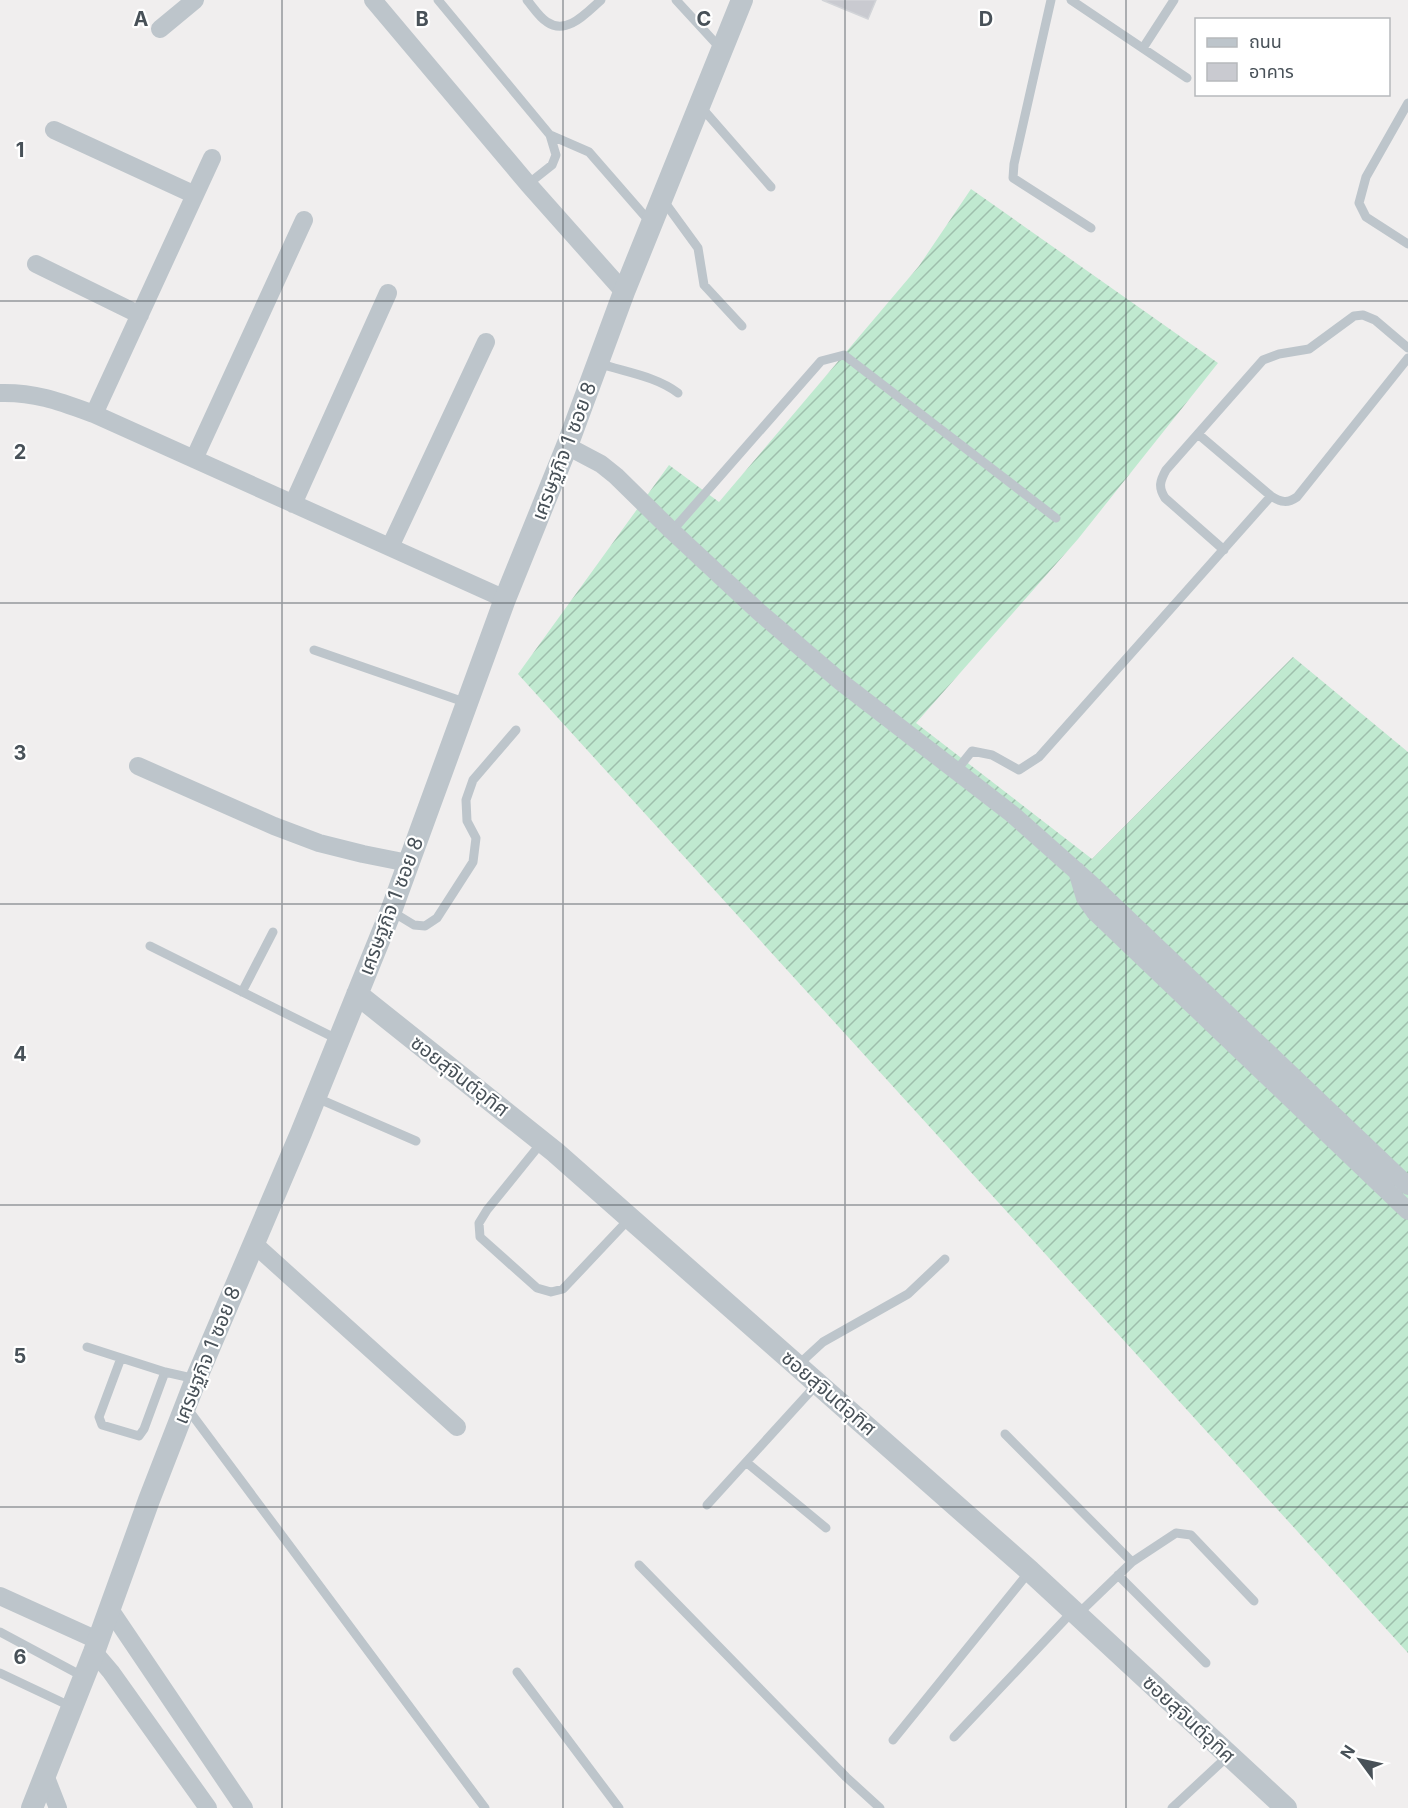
<svg xmlns="http://www.w3.org/2000/svg" width="1408" height="1808" font-family="Inter,'Noto Sans Thai',sans-serif">
	<defs>
		<pattern id="garden-furrows" width="10" height="10" patternUnits="userSpaceOnUse" patternTransform="scale(1.5)"><rect width="10" height="10" fill="#c0e9d0"/><path d="M-1 1l2-2M0 10L10 0M9 11l2-2" fill="none" stroke="#9ebfac"/></pattern>
	</defs>
	<rect width="100%" height="100%" fill="#f0eeee"/>
	<path fill="url(#garden-furrows)" d="M971 189 1218 363 1078 539 916 723 1092 859 1293 657 1408 752V1653L518 674 669 465 719 502 919 266Z"/>
	<path fill="#c9cad0" stroke="#d2d4d8" stroke-width="1.5" d="M822 0H876L868 19Z"/>
	<g fill="none" stroke-linecap="round" stroke-linejoin="round">
		<path stroke="#bdc5cb" stroke-width="9" d="M438 0 550 135 556 155 552 165 528 184
			M527 0C533 7 539 17 547 22 567 36 587 12 601 0
			M676 0 721 49
			M1051 0 1014 164 1013 178 1091 228
			M1071 0 1187 78
			M1143 48 1174 0
			M1408 103 1366 177 1359 203 1366 217 1408 244
			M701 107 771 187
			M550 135 589 152 650 222
			M663 200 698 248 704 285 742 326
			M598 363C624 372 656 376 678 393
			M1198 434 1271 496C1281 502 1287 504 1297 497L1408 358
			M672 531 821 361 844 355 1056 518
			M1224 550 1165 498C1158 487 1160 481 1166 470L1263 360 1279 354 1309 349 1354 316 1363 315 1375 320 1408 348
			M314 650 467 703
			M956 771 972 751 992 755 1019 770 1039 757 1271 496
			M391 911 414 925 425 926 437 918 473 862 476 838 467 821 466 800 473 780 516 730
			M150 946 339 1040
			M242 992 273 932
			M317 1098 416 1141
			M542 1142 487 1210 479 1223 480 1237 537 1288 551 1292 563 1289 630 1218
			M87 1347 165 1372 196 1379
			M121 1358 99 1417 102 1425 139 1436 144 1429 165 1372
			M798 1365 823 1342 908 1294 945 1259
			M187 1408 485 1808
			M1005 1434 1132 1562
			M746 1462 826 1528
			M707 1505 818 1383
			M639 1565 846 1777 880 1808
			M1118 1575 1206 1663
			M1077 1615 1132 1562 1176 1533 1191 1535 1254 1601
			M0 1632 84 1677
			M517 1672 619 1808
			M0 1673 72 1707
			M954 1737 1072 1612
			M893 1740 1029 1572
			M1172 1808 1228 1756"/>
		<path stroke="#bdc5cb" stroke-width="18" d="M373 0 528 184 624 292
			M160 29 195 0
			M54 130 195 195
			M36 264 140 315
			M0 393C36 392 61 402 94 414L505 599
			M94 414 212 158
			M567 446 601 464 616 476 672 531 758 611 841 682 1012 814 1091 884 1408 1186
			M194 459 304 220
			M293 504 388 293
			M390 547 486 342
			M138 766 274 826 319 843 363 854 408 863
			M1077 871 1085 898 1095 912 1408 1211
			M253 1243 457 1427
			M0 1596 97 1640
			M109 1608 244 1808
			M94 1652 111 1672 208 1808
			M45 1775 58 1808"/>
		<path stroke="#bdc5cb" stroke-width="22" d="M357 994 555 1152 1030 1571 1286 1808
			M32 1808 94 1652 149 1500 196 1379 301 1133 391 911 505 599 567 446 624 292 742 0"/>
	</g>
	<path fill="none" stroke="#485158" stroke-width="1.5" stroke-opacity="0.55" d="M282 0V1808M563 0V1808M845 0V1808M1126 0V1808M0 301H1408M0 603H1408M0 904H1408M0 1205H1408M0 1507H1408"/>
	<g text-anchor="middle" dominant-baseline="central" stroke-width="4.5" stroke-linejoin="round" paint-order="stroke">
		<g font-size="20" fill="#485158" stroke="#fff">
			<text transform="translate(564 451) rotate(-69)">เศรษฐกิจ 1 ซอย 8</text>
			<text transform="translate(391 906) rotate(-69)">เศรษฐกิจ 1 ซอย 8</text>
			<text transform="translate(460 1076) rotate(38)">ซอยสุจินต์อุทิศ</text>
			<text transform="translate(207 1355) rotate(-68)">เศรษฐกิจ 1 ซอย 8</text>
			<text transform="translate(829 1393) rotate(41)">ซอยสุจินต์อุทิศ</text>
			<text transform="translate(1189 1719) rotate(43)">ซอยสุจินต์อุทิศ</text>
		</g>
	</g>
	<g font-size="20" text-anchor="middle" font-weight="bold" fill="#485158" stroke="#fff" stroke-width="4.5" stroke-linejoin="round" paint-order="stroke">
		<text x="141" y="26">A</text>
		<text x="422" y="26">B</text>
		<text x="704" y="26">C</text>
		<text x="986" y="26">D</text>
		<text x="20" y="157">1</text>
		<text x="20" y="459">2</text>
		<text x="20" y="760">3</text>
		<text x="20" y="1061">4</text>
		<text x="20" y="1363">5</text>
		<text x="20" y="1664">6</text>
	</g>
	<rect x="1195" y="18" width="195" height="78" fill="#ffffff" stroke="#b6b9bc" stroke-width="1.5"/>
	<rect x="1207" y="38" width="30" height="9" fill="#bdc5cb" stroke="#b6b9bc" stroke-width="1.5"/>
	<text x="1249" y="48" font-size="18" fill="#485158">ถนน</text>
	<rect x="1207" y="63" width="30" height="18" fill="#c9cad0" stroke="#b6b9bc" stroke-width="1.5"/>
	<text x="1249" y="78" font-size="18" fill="#485158">อาคาร</text>
	<g transform="translate(1360 1760) rotate(303)" stroke="#ffffff" stroke-width="4.5" paint-order="stroke">
	<path d="M0-4.5L10 22L0 15L-10 22Z" fill="#485158"/>
	<text y="-9" font-size="16" font-weight="bold" text-anchor="middle" fill="#485158">N</text>
	</g>
</svg>
